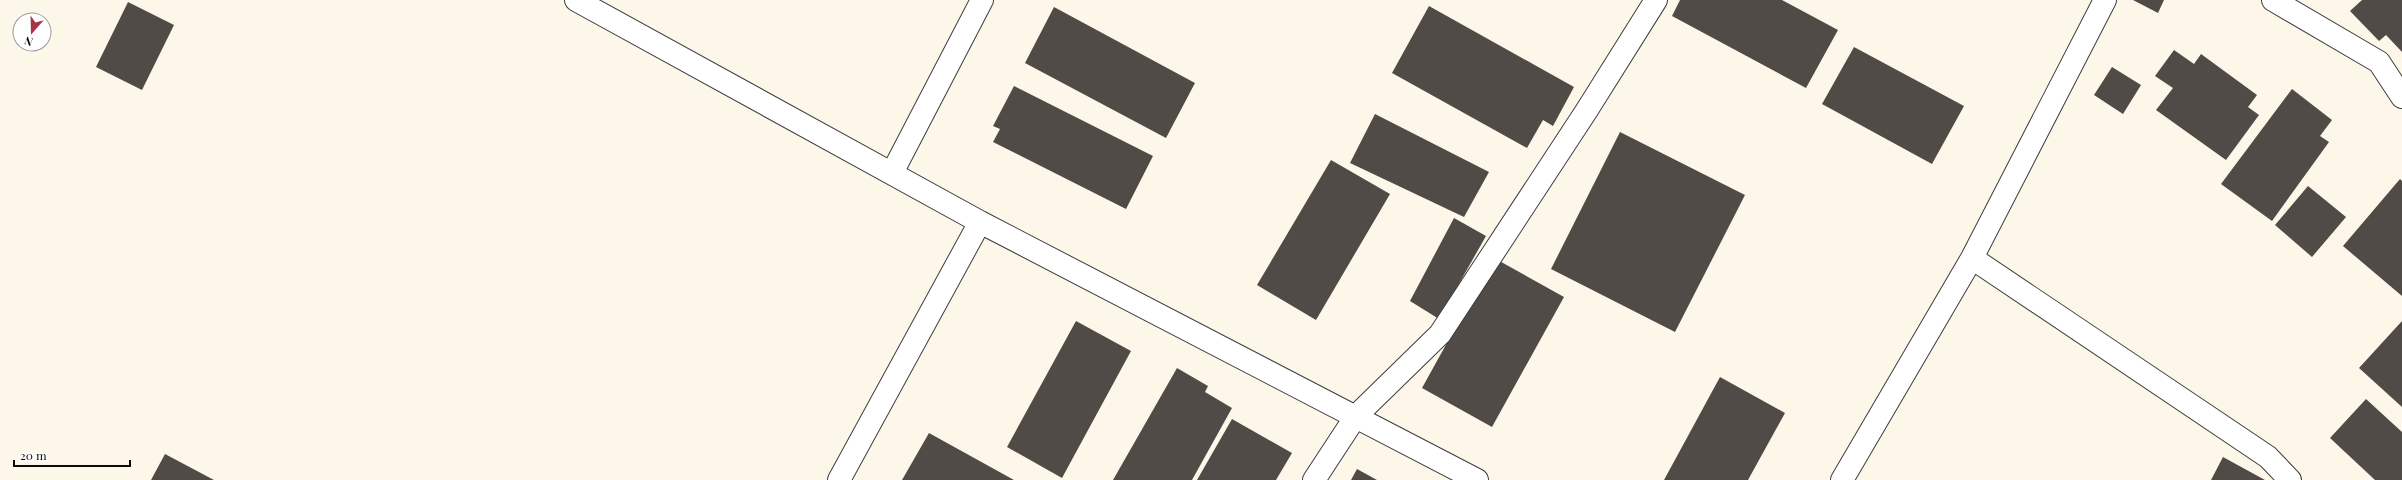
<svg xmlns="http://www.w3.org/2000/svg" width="2402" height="480" font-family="'Playfair Display',serif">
	<rect width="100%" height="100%" fill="#fdf7ea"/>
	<path fill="#514b48" d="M1680 0H1782L1838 30 1806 88 1672 16Z
		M2133 0H2164L2158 13Z
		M2362 0H2402V52L2386 35 2379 41 2350 11Z
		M128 2 174 25 142 90 96 67Z
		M1429 6 1574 87 1553 126 1543 120 1527 148 1392 73Z
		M1054 7 1195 83 1166 138 1025 63Z
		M1854 47 1964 106 1932 164 1822 104Z
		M2174 50 2194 64 2201 54 2257 95 2248 107 2259 115 2226 160 2156 110 2173 88 2155 76Z
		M2112 67 2141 85 2123 114 2094 95Z
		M1014 86 1153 156 1126 209 993 142 1000 129 993 126Z
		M2292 89 2332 120 2320 136 2329 142 2272 221 2221 184Z
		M1375 114 1489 172 1464 217 1350 163Z
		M1620 132 1745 195 1675 332 1551 269Z
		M1331 160 1390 194 1316 320 1257 285Z
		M2400 179 2402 181V296L2343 246Z
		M2308 186 2346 217 2312 257 2275 225Z
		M1454 218 1486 236 1439 319 1410 301Z
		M1494 258 1564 297 1492 427 1422 388Z
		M1076 321 1131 351 1062 478 1007 447Z
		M2402 321V407L2359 368Z
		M1177 368 1208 386 1205 392 1232 408 1192 480H1113Z
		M1720 377 1785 413 1748 480H1664Z
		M2366 399 2402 432V480H2375L2330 438Z
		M1232 419 1292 453 1276 480H1197Z
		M929 433 1014 480H902Z
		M165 454 214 480H151Z
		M2223 457 2265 480H2211Z
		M1357 469 1377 480H1351Z"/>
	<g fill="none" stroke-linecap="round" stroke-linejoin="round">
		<defs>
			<path id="minor" d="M576 0 980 222 1477 480
				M2273 0 2379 62 2402 97
				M892 173 982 0
				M1972 258 2105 0
				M839 480 980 222
				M1314 480 1356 416 1440 334 1587 110 1656 0
				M1842 480 1972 258 2268 457 2290 480"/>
		</defs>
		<use href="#minor" stroke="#3d3d3d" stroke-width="24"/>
		<use href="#minor" stroke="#fff" stroke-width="22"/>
	</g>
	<g transform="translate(32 32) rotate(200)"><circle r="19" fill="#ffffff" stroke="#9d9d9d"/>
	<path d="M0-3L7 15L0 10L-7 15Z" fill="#a93447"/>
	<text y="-6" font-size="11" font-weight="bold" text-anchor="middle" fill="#0a0a0a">N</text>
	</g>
	<path d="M14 460v6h116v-6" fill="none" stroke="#0a0a0a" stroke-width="2"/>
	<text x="20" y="460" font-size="12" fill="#0a0a0a" stroke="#ffffff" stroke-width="3" paint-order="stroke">20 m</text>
</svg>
